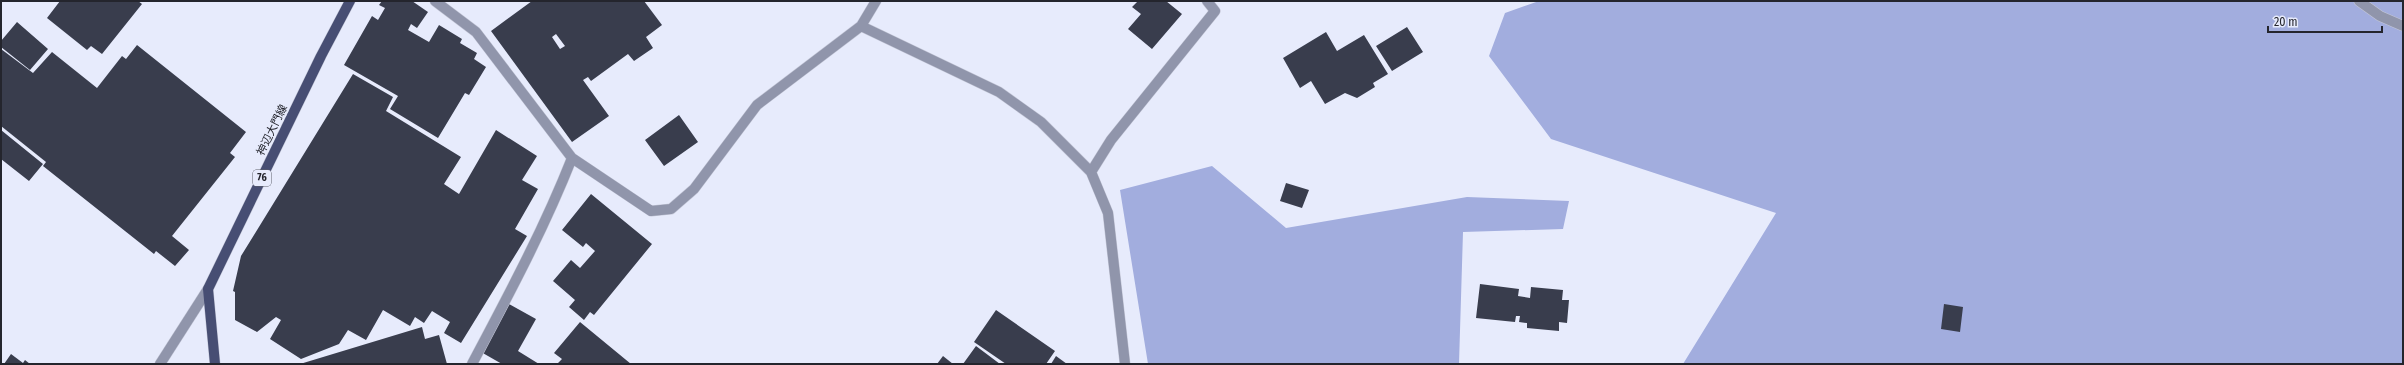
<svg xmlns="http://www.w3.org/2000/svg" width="2404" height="365" font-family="'Fira Sans Condensed','Noto Sans JP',sans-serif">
	<rect width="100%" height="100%" fill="#e7ebfc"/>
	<path fill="#a2adde" d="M1539 1H2403V364H1683L1776 213 1551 139 1489 56 1505 13Z
		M1212 166 1286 228 1467 197 1569 201 1563 229 1463 232 1459 364H1148L1120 190Z"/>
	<path fill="#393d4d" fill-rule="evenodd" d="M60 1H138L142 4 102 54 91 46 87 50 47 18Z
		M382 1H412L428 12 417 28 411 24 408 30 429 42 439 25 462 39 460 43 477 53 474 59 486 67 469 95 465 93 438 138 390 109 398 96 344 65 372 16 378 20 385 8 379 5Z
		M532 1H644L662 25 646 37 653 48 634 61 628 54 591 81 588 77 583 80 609 116 572 142 491 31ZM556 34 565 46 560 49 552 37Z
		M1138 1H1166L1182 14 1152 49 1128 29 1141 14 1132 7Z
		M17 22 48 49 30 70 1 47V41Z
		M1407 27 1423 52 1392 71 1376 46Z
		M1326 32 1337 51 1364 35 1388 74 1373 83 1375 87 1357 98 1345 93 1325 104 1311 81 1300 88 1283 58Z
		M137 45 246 132 230 153 235 157 172 236 189 250 175 266 156 251 154 254 43 166 46 162 1 126V49L33 73 52 52 97 88 122 56 126 59Z
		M353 74 393 97 386 111 461 157 444 184 459 194 496 130 537 156 522 180 538 189 515 229 527 236 461 343 444 333 450 322 432 311 424 323 415 317 410 326 383 310 366 340 348 330 339 344 301 359 270 339 281 320 276 317 257 332 235 320V292L233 291 241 256Z
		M679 115 698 142 664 166 645 140Z
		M1 130 43 164 29 181 1 159Z
		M1286 183 1309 190 1302 208 1280 201Z
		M591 194 652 244 594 315 590 312 584 320 569 307 575 300 553 281 571 260 580 268 595 251 586 243 583 247 562 230Z
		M1480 284 1519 289 1518 296 1530 298 1531 287 1563 290 1562 300H1569L1567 323 1559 322V331L1527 328V323L1519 322 1520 316H1516L1515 322 1476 318Z
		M509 304 536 319 518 351 539 364H502L481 352Z
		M1944 304 1963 307 1960 332 1941 329Z
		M996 310 1055 351 1046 364H1006L974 342Z
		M580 322 631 364H557L562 359 554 353Z
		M422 327 425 339 439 335 447 364H300Z
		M976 346 1000 364H963Z
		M11 354 23 363 25 360 30 364H4Z
		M943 356 953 364H937Z
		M1056 356 1067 364H1051Z"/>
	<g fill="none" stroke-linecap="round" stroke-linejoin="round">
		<defs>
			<path id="minor" d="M435 1 476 32 572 158 651 211 671 209 694 189 757 105 861 26 876 1
				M2359 1 2380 16 2403 26
				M861 26 999 92 1041 122 1091 172 1108 213 1125 364
				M1091 172 1111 140 1215 11 1207 1
				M472 364C508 296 544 229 572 158"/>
			<path id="tertiary" d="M160 364 208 289"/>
			<path id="primary" d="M215 364 208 289 321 56 350 1"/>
		</defs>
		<use href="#minor" stroke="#c4c7d7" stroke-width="11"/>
		<use href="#tertiary" stroke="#c4c7d7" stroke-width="11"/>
		<use href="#primary" stroke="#c4c7d7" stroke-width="11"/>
		<use href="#minor" stroke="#9095ab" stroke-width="10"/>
		<use href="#tertiary" stroke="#9095ab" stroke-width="10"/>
		<use href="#primary" stroke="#474e73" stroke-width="10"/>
	</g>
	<g text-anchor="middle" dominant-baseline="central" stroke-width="4" stroke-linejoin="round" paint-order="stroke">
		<rect fill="#e7ebfc" stroke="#5e606b" stroke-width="1" x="253" y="170" width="18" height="16" rx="3"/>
		<g font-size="10" font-weight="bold" fill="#24252d">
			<text x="262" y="178">76</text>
		</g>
		<g font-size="11" fill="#24252d" stroke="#e7ebfc">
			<text transform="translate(272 130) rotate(-64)">神辺大門線</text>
		</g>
	</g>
	<rect width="2404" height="365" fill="none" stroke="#24252d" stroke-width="4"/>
	<path d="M2268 26v6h114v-6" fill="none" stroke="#24252d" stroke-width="2"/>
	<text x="2274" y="26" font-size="12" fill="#24252d" stroke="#e7ebfc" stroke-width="3" paint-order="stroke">20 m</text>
</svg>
